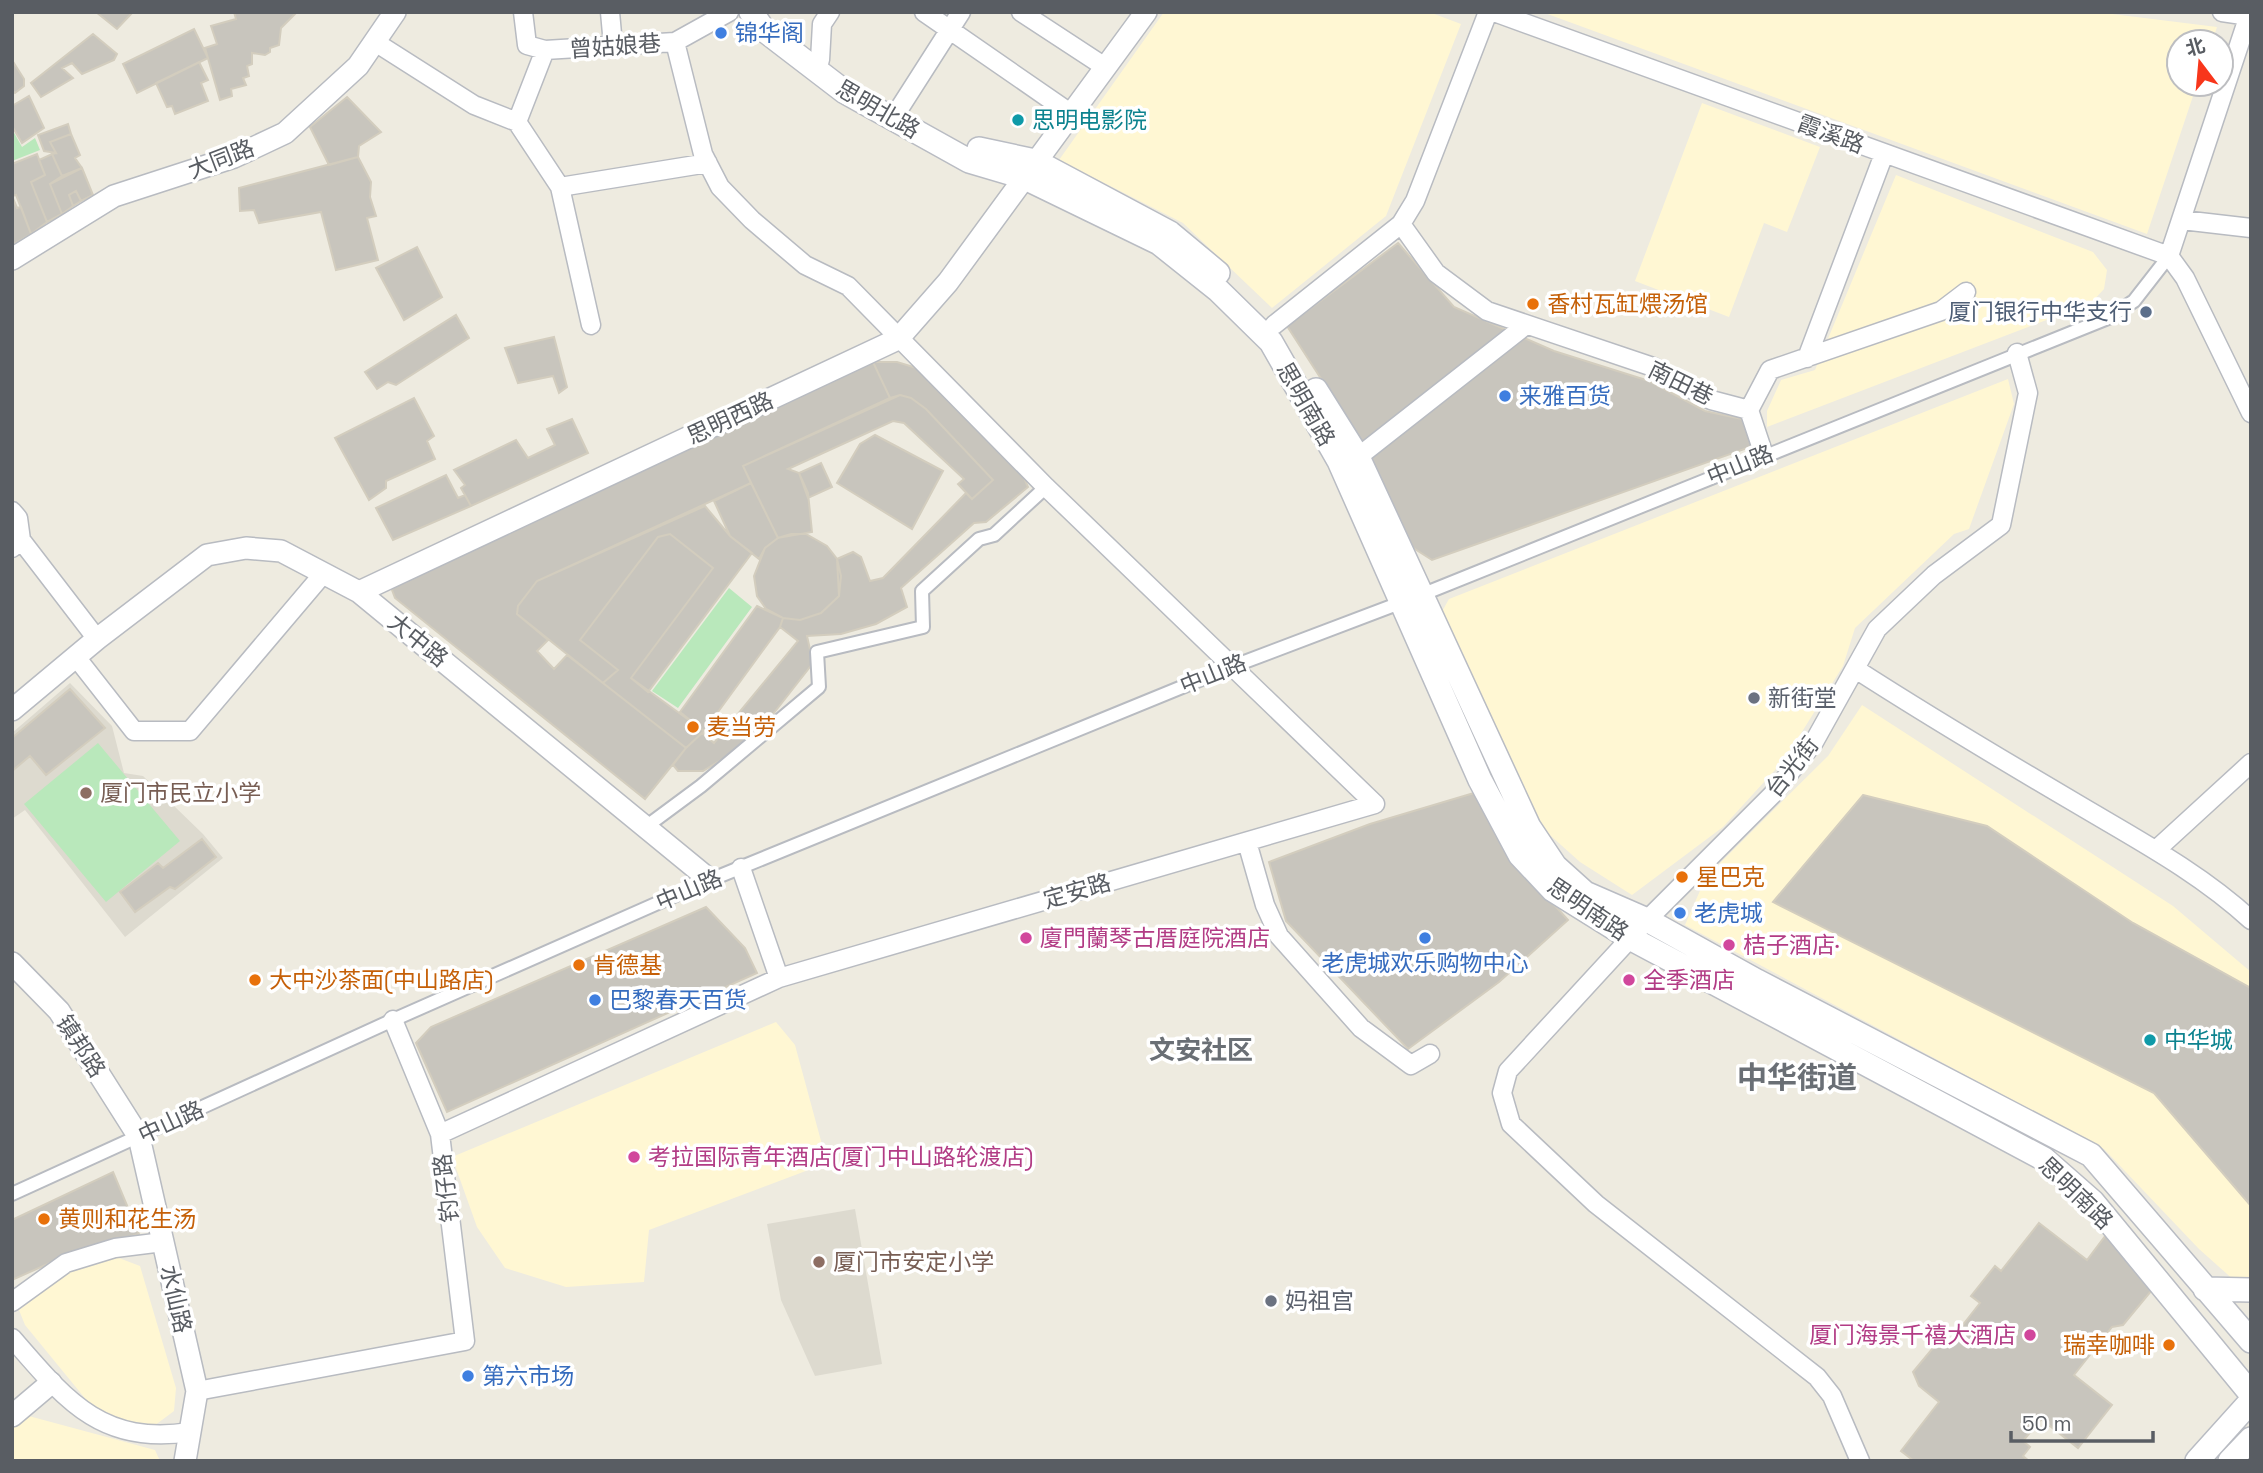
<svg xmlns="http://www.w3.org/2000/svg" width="2263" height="1473" font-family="'Space Grotesk','Noto Sans SC',sans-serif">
	<rect width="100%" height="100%" fill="#eeebe0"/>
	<path fill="#fff7d3" d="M1164 12H1429L1461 24 1386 216 1272 308 1183 223 1059 160Z
		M1542 12H2096L2217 27 2212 42H2179V84H2197L2147 234Z
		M1702 103 1820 147 1787 232 1764 223 1729 317 1635 281Z
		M1896 175 2093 252 2107 270 2104 289 2091 303 1767 427V411L1781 380 1815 370Z
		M2008 379 2014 404 1969 529 1954 534 1855 628 1843 666 1785 759 1723 827 1632 895 1580 862 1542 828 1440 615 1449 599Z
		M1862 705 2173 906 2251 972V1280L2236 1282 2199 1249 2104 1149 1685 925 1706 877 1828 756Z
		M776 1022 795 1045 827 1163 649 1230 644 1282 566 1287 505 1268 477 1227 452 1157Z
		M111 1255 140 1266 176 1388 174 1411 154 1426 130 1427 97 1413 25 1325 19 1310 79 1264Z
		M25 1415 155 1450 160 1461H12V1425Z"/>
	<path fill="#dddacf" d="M70 683 112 726 124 773 143 776 203 834 223 858 125 937 25 810 12 819V733Z
		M855 1209 882 1364 815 1376 781 1300 767 1224Z"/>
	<path fill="#b9e8bb" d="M12 129 22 147 35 138 40 150 12 161Z
		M729 588 752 607 678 708 652 691Z
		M98 743 180 841 106 902 24 804Z"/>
	<path fill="#c8c5bd" stroke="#d3cdbe" stroke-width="2" d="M96 12H133L117 29Z
		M234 12H297L281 28 279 45 270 48V52L265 55 252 53V64L247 66 249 76 243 78 246 85 231 89 232 96 220 100 205 48 217 44 211 26 236 19Z
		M194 29 208 58 137 93 123 64Z
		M93 34 117 54 114 60 82 74 72 63 62 68 73 78 41 97 31 83Z
		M12 60 24 79V86L15 93 12 90Z
		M199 62 208 80 201 83 208 101 175 114 172 106 167 107 156 83Z
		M29 96 44 128 22 143 12 126V106Z
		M347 97 381 132 359 146 358 157 329 165 310 127Z
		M68 124 71 134 50 142 56 153 44 151 38 135Z
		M71 134 80 155 75 158 82 168 62 176 52 154 56 153 50 142Z
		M37 154 45 175 31 182 47 222 31 234 16 195 12 196V164Z
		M52 154 62 176 50 184 62 214 47 222 31 182 45 175 39 160Z
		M358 157 371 182 370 197 376 216 367 218 378 260 336 270 321 212 259 223 254 210 240 211 239 188Z
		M82 168 93 195 81 201 76 191 69 195 73 206 62 214 50 184Z
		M76 191 81 201 73 206 69 195Z
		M12 196 17 208 21 207 31 234 12 245Z
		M1398 243 1454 307 1554 351 1649 381 1705 411 1742 419 1753 446 1432 560 1401 540 1356 433 1287 326Z
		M417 247 442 297 404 320 376 268Z
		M456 315 469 338 396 385 388 382 377 389 365 372Z
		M554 337 567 387 559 393 553 376 518 383 505 348Z
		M873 362 890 398 743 466 751 483 537 581 518 606 517 614 548 640 537 651 554 669 567 655 686 748 645 799 395 598 392 590 394 583Z
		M873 362H897L923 370 1022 473 1028 487 986 522 974 523 901 588 907 607 876 624 841 634 807 636 813 663 766 723 726 757 703 771H678L673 765 686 748 702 733 714 743 798 641 780 627 783 618 800 620 821 613 839 596 837 559 853 552 861 557 870 581 883 578 966 493 972 499 993 480 926 409 911 398 900 395 890 398Z
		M900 395 911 398 926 409 993 480 972 499 958 484 964 479 904 423 893 421 788 469 799 473 808 493 812 532 778 538 743 466Z
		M414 398 434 436 427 441 435 459 386 481V488L369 500 335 438Z
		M572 419 588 453 471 506 461 488 465 485 454 470 516 440 528 458 555 445 547 429Z
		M875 435 943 471 912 529 837 483 860 444Z
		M821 463 832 487 808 498 799 473Z
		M446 475 458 498 465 495 471 506 393 540 376 508Z
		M751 483 778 538 765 548 759 559 730 536 714 501Z
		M705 506 730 536 752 553 648 692 631 678 713 568 670 534 658 537 580 640 618 670 603 683 517 614 518 606 537 581Z
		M670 534 713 568 631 678 704 731 686 748 603 683 618 670 580 640 658 537Z
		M791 534H806L827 546 837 559 841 576 839 596 821 613 800 620 783 618 766 609 757 596 754 576 765 548 778 538Z
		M757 606 783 618 780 627 704 731 680 712Z
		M70 689 105 728 46 775 30 756 12 771V738Z
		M1474 793 1507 853 1568 920 1499 982 1408 1049 1286 921 1269 862 1370 824Z
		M1863 795 1987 826 2133 923 2251 988V1206L2154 1093 1773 902Z
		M202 839 216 857 175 889 170 887 135 912 120 892 158 863 163 868Z
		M706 907 745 948 757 973 447 1112 416 1043 431 1027Z
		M113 1172 139 1234 61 1258 12 1280V1220Z
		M2039 1223 2087 1260 2109 1231 2152 1290 2123 1325 2112 1327 2074 1375 2112 1405 2078 1448 2041 1419 2023 1441 2030 1447 2023 1456 2029 1461H1914L1901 1451 1939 1402 1919 1386 1913 1372 1937 1343 1947 1345 1980 1303 1971 1296 1995 1266 2001 1271Z"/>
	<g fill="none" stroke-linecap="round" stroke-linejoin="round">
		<defs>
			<path id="pedestrian" d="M647 826 701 786 819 687 817 652 923 627 922 591 979 539 994 535 1046 487
				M12 1194 393 1020 710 880 1231 667 1421 595 2108 318 2134 301 2169 256"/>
			<path id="minor" d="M523 12 527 45 545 50 675 42 729 12
				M610 12 613 45
				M924 12 1070 113
				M1021 12 1105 67
				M1494 12 2169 256
				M2222 12 2249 16
				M375 42 474 105 517 122 560 187 591 325
				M820 60 822 24 830 12
				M899 109 961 12
				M517 122 545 50
				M560 187 708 163
				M2182 220 2251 228
				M1401 224 1436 273 1487 311 1653 367 1711 400 1749 410 1770 370 1941 311 1966 292
				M2169 256 2250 12
				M2169 256 2185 278 2251 413
				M1274 325 1401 224 1415 201 1488 12
				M1807 358 1884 154
				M1749 410 1764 455
				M1358 457 1526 325
				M12 511 18 518 21 540
				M12 548 21 540 97 639
				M76 657 134 731H190L323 574
				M1857 670C1930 717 2004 761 2079 805 2138 840 2200 873 2251 920
				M1247 842 1265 905 1279 936 1361 1028 1411 1065 1430 1054
				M2156 850 2251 763
				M741 868 779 978
				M440 1134 779 978 1375 804 1046 487 848 286 805 265 752 220 720 187 703 154 675 42
				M12 1302 66 1263 115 1248 163 1242
				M12 1338C65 1399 101 1446 190 1432
				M197 1391 465 1341 440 1134 393 1020
				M1860 1461 1832 1396 1817 1377 1596 1204 1511 1124 1502 1093 1508 1071 1647 920 1772 795 1814 742 1877 629 1934 575 2001 525 2028 393 2017 353"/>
			<path id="tertiary" d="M12 259 114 196 234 157 285 133 358 66 395 12
				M359 592 898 339 948 282 1146 12
				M12 710 97 639 207 555 246 548 281 551 359 592 710 880
				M12 963 59 1011 139 1137 197 1391 185 1461
				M12 1416 51 1383"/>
			<path id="secondary" d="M751 12 764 30 845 92 969 161 1023 177 1159 243 1218 290 1271 342 1339 461 1480 780 1520 855 1553 890 1630 938 2044 1159 2093 1202 2251 1394
				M979 149 1035 161 1170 233 1218 273
				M1316 390 1358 457 1529 827 1555 866 1585 893 1647 920 1757 981 2091 1155 2251 1341
				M2205 1289 2251 1290
				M2197 1461 2251 1401
				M2230 1461 2251 1439"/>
		</defs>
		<use href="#pedestrian" stroke="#b8bbc1" stroke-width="16"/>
		<use href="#minor" stroke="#b8bbc1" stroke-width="21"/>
		<use href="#tertiary" stroke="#b8bbc1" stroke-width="24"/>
		<use href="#secondary" stroke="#b9bcc3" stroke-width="26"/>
		<use href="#pedestrian" stroke="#fff" stroke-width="12"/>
		<use href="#minor" stroke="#fff" stroke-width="18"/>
		<use href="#tertiary" stroke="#fff" stroke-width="21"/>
		<use href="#secondary" stroke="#fff" stroke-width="23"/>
	</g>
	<g fill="#3f7fe0" stroke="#fff" stroke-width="2.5">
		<circle cx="721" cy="33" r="7"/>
		<circle cx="1505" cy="396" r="7"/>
		<circle cx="1680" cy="913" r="7"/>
		<circle cx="1425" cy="938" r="7"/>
		<circle cx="595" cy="1000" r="7"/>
		<circle cx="468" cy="1376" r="7"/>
	</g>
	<g fill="#0f9aa8" stroke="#fff" stroke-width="2.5">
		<circle cx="1018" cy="120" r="7"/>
		<circle cx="2150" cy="1040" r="7"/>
	</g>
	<g fill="#e8710a" stroke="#fff" stroke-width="2.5">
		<circle cx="1533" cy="304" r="7"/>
		<circle cx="693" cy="727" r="7"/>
		<circle cx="1682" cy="877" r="7"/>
		<circle cx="579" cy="965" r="7"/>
		<circle cx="255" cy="980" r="7"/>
		<circle cx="44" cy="1219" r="7"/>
		<circle cx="2169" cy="1345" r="7"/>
	</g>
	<circle fill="#5c6f8a" stroke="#fff" stroke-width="2.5" cx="2146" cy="312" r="7"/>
	<g fill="#6b7280" stroke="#fff" stroke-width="2.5">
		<circle cx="1754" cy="698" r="7"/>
		<circle cx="1271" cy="1301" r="7"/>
	</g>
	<g fill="#8d6e63" stroke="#fff" stroke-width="2.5">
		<circle cx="86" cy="793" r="7"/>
		<circle cx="819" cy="1262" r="7"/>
	</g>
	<g fill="#d1479c" stroke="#fff" stroke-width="2.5">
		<circle cx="1026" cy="938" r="7"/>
		<circle cx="1729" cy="945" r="7"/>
		<circle cx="1629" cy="980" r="7"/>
		<circle cx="634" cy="1157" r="7"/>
		<circle cx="2030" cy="1335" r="7"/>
	</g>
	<g text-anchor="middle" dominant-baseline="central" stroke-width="7" stroke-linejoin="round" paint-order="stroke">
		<g font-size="23" fill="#366cbe" stroke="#fff" text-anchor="start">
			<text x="735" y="33">锦华阁</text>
			<text x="1519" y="396">来雅百货</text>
			<text x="1694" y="913">老虎城</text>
			<text x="1425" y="963" text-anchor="middle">老虎城欢乐购物中心</text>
			<text x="609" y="1000">巴黎春天百货</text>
			<text x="482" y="1376">第六市场</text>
		</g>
		<g font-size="23" fill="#595d63" stroke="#fff">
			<text transform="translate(615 46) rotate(-4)">曾姑娘巷</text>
			<text transform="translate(878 109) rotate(30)">思明北路</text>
			<text transform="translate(1831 134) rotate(20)">霞溪路</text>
			<text transform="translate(221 159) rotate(-21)">大同路</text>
			<text transform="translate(1681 383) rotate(26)">南田巷</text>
			<text transform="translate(1306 404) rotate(60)">思明南路</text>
			<text transform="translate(730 418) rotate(-25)">思明西路</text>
			<text transform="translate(1740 465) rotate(-22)">中山路</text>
			<text transform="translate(418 640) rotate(39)">大中路</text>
			<text transform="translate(1213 674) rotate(-22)">中山路</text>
			<text transform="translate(1792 767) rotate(-52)">台光街</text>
			<text transform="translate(689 890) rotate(-23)">中山路</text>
			<text transform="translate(1077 891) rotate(-16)">定安路</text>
			<text transform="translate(1588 909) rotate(34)">思明南路</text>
			<text transform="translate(81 1046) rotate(57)">镇邦路</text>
			<text transform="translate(171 1122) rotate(-25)">中山路</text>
			<text transform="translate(446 1188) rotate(-97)">钓仔路</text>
			<text transform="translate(2076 1193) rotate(44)">思明南路</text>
			<text transform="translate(176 1299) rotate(77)">水仙路</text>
		</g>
		<g font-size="23" fill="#0d838f" stroke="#fff" text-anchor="start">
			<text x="1032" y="120">思明电影院</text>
			<text x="2164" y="1040">中华城</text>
		</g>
		<g font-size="23" fill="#c56008" stroke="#fff" text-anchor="start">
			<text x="1547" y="304">香村瓦缸煨汤馆</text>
			<text x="707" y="727">麦当劳</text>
			<text x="1696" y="877">星巴克</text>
			<text x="593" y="965">肯德基</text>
			<text x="269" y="980">大中沙茶面(中山路店)</text>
			<text x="58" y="1219">黄则和花生汤</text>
			<text x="2155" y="1345" text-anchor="end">瑞幸咖啡</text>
		</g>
		<g font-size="23" fill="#4e5e75" stroke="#fff" text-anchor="end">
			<text x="2132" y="312">厦门银行中华支行</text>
		</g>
		<g font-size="23" fill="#5b616d" stroke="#fff" text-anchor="start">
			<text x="1768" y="698">新街堂</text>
			<text x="1285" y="1301">妈祖宫</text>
		</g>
		<g font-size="23" fill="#785e54" stroke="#fff" text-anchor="start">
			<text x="100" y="793">厦门市民立小学</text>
			<text x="833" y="1262">厦门市安定小学</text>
		</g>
		<g font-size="23" fill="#b23c85" stroke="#fff" text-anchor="start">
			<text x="1040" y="938">廈門蘭琴古厝庭院酒店</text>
			<text x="1743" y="945">桔子酒店·</text>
			<text x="1643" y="980">全季酒店</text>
			<text x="648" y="1157">考拉国际青年酒店(厦门中山路轮渡店)</text>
			<text x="2016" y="1335" text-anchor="end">厦门海景千禧大酒店</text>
		</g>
		<g font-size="26" font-weight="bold" fill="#6a6f75" stroke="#fff">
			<text x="1201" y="1050">文安社区</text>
		</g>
		<g font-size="30" font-weight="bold" fill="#6a6f75" stroke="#fff">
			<text x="1797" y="1077">中华街道</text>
		</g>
	</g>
	<rect width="2263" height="1473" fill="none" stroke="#595d63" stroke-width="28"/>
	<g transform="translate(2200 63) rotate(344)"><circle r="33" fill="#ffffff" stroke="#bdbec1" stroke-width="2"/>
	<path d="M0-5L12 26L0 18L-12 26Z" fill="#f8361b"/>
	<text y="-10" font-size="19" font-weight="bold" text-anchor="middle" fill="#595d63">北</text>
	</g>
	<path d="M2011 1431v10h142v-10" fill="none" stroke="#595d63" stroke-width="3.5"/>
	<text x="2022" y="1431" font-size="21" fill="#595d63" stroke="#ffffff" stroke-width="5" paint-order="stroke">50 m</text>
</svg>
